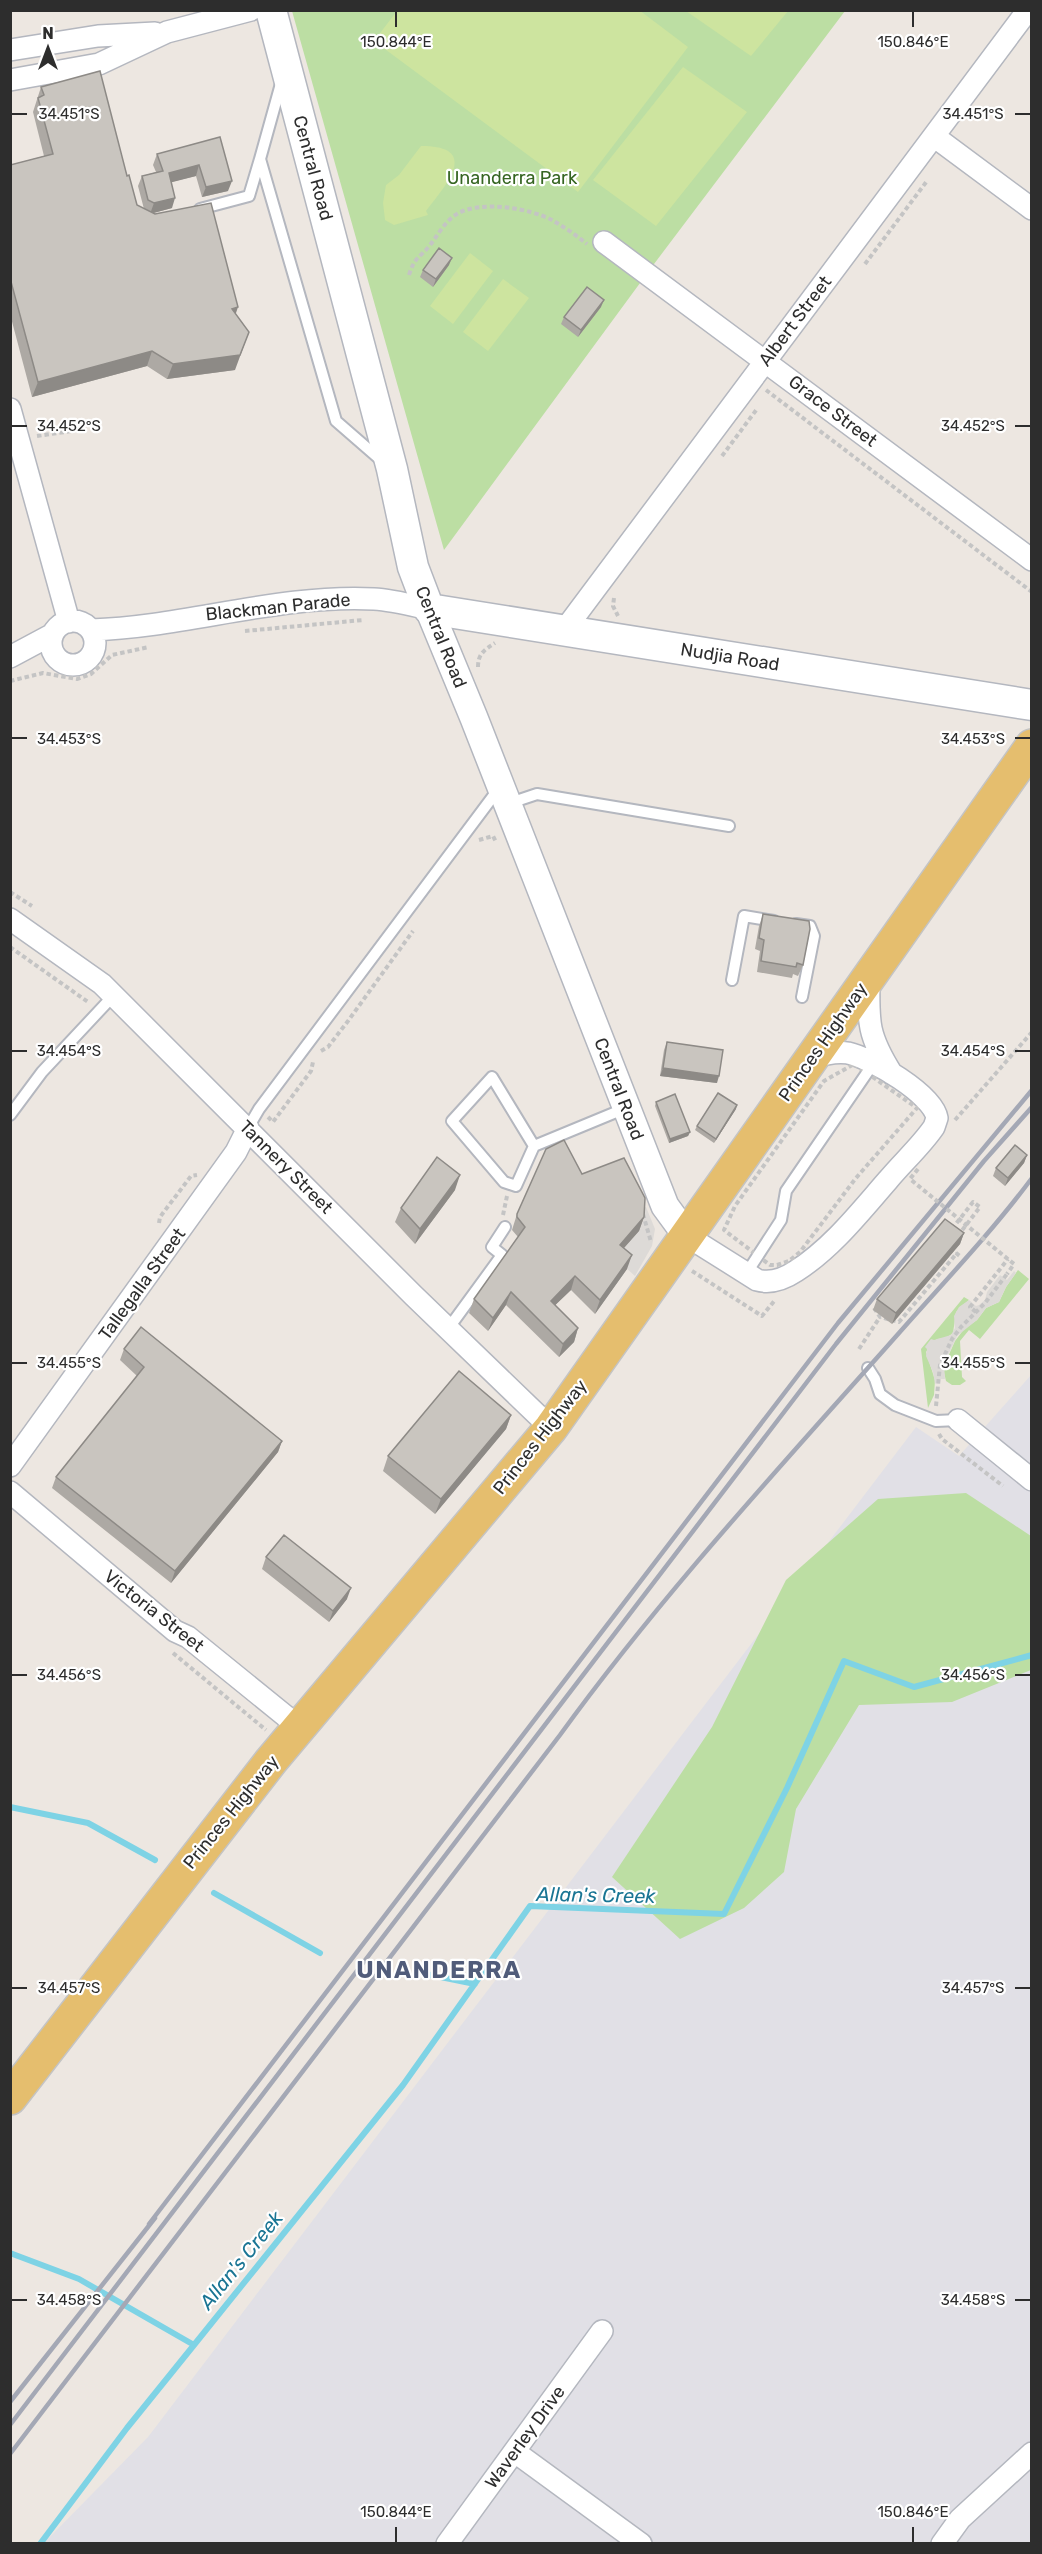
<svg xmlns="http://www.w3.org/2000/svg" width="1042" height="2554" font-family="Rubik,sans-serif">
	<rect width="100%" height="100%" fill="#ede7e1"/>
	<path fill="#e1e0e6" d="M1031 1375V2543L43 2544 148 2437 916 1427 959 1456Z"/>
	<path fill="#bcdea3" d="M292 11H845L654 264 444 550Z
		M1018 1270 1029 1279 980 1339 969 1330 960 1341 962 1377 966 1381 960 1385H952L946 1381 943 1368 955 1341 964 1329 977 1320 986 1308 999 1302 1006 1287Z
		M964 1297 969 1300 956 1312 953 1333 946 1338 937 1339 926 1352 935 1380 934 1395 928 1408 921 1349Z
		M966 1493 1031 1536V1670L952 1702 859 1705 796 1809 784 1872 744 1908 680 1939 612 1877 712 1727 786 1580 878 1499Z"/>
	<path fill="#cde49f" d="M639 10 688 47 578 192 374 41 397 11Z
		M686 11H788L751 56Z
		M683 67 747 112 656 226 593 180Z
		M421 146C482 146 445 186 426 211L428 215 394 225 385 220 383 203 386 185 399 175Z
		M470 253 493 271 453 324 430 306Z
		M503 279 529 298 488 351 463 332Z"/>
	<path fill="#dddad7" d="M646 1207 655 1229 652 1246 635 1276 615 1258 639 1231 640 1210Z
		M1014 1271 1016 1273 1006 1287 999 1302 986 1308 977 1320 957 1336 944 1364 945 1379H940L935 1384 933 1372 926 1356 927 1349 925 1347 931 1339 934 1340 951 1335 955 1328 954 1316 959 1307 969 1300 976 1306 979 1305 985 1300 987 1292 1000 1275 1007 1280Z"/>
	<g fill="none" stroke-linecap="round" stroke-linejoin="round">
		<path stroke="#7ed3e5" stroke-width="6" d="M10 1807 88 1823 155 1860
			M214 1893 320 1953
			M421 1973 475 1984
			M10 2253 79 2279 194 2345 403 2085 530 1906 724 1914 787 1788 844 1661 914 1687 1032 1655
			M40 2544 127 2428 194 2345"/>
		<defs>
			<path id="service" d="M282 80 260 159 336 421 382 461
				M200 209 249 196 260 159
				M507 804 537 794 729 826
				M796 924 810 926 814 936 802 997
				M732 980 744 916 774 921
				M10 1115 42 1072 114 995
				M248 1128 259 1109 500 787
				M534 1146 492 1077 452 1121 504 1182 516 1186 534 1146 626 1108
				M746 1274 781 1220 786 1191 873 1064
				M448 1329 502 1255 492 1247 505 1227
				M868 1368 875 1379 880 1394 895 1405 936 1421 958 1420"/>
			<path id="minor" d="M10 50 98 36 155 33
				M10 80 99 64 167 32 251 10
				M935 137 1032 209
				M604 242 1032 560
				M10 409 69 622
				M51 643a22 22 0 1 1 44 0a22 22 0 1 1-44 0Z
				M91 630C186 627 278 594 374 599 392 600 411 605 429 609
				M563 632 1028 10
				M10 657 53 634
				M10 919 102 984 414 1296 551 1428
				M869 979C868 1023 868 1036 892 1074
				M687 1236 757 1280C771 1284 784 1279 796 1271 832 1248 860 1212 888 1180 903 1162 921 1146 934 1127L937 1118C933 1094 871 1058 848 1053 836 1051 824 1054 812 1058
				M958 1420 1032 1480
				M10 1466 236 1152 248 1128
				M10 1492 175 1631 188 1637 299 1727
				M515 2452 641 2544
				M447 2544 602 2331
				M942 2544 960 2519 1032 2453"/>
			<path id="tertiary" d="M429 609 474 718 665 1206 687 1236"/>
			<path id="secondary" d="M271 10 392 469 413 567 429 609 1032 705"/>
			<path id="primary" d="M10 2098 271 1761 551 1428 1032 746"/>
		</defs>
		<use href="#service" stroke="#b4b7bf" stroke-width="14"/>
		<use href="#minor" stroke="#b4b7bf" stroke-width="24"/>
		<use href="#tertiary" stroke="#b4b7bf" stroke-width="30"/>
		<use href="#secondary" stroke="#b4b7bf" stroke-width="33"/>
		<use href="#primary" stroke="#c4c4c4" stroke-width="36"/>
		<path stroke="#c4c4c4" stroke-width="4" stroke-dasharray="4.5 3" stroke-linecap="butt" d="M865 264 927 181
			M409 275C415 256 419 259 430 245 438 235 445 221 457 214 480 200 529 208 552 220 564 227 576 235 587 244
			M766 390 1032 592
			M37 436 72 431
			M722 456 757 409
			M614 598 613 606 618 616
			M245 631 363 620
			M478 667C478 654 484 650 495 643
			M10 681 43 673 77 679 91 674 112 655 149 647
			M479 840 493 836 496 842
			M10 892 32 906
			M10 947 88 1002
			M321 1051 328 1047 348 1021 413 931
			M854 1064 917 1108 856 1178 800 1252 789 1261 777 1265H770L724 1230 735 1206 824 1081Z
			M268 1117 273 1122 311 1071 313 1062
			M955 1120 1032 1032
			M643 1214 651 1242
			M503 1215 507 1196
			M159 1223 160 1217 191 1176 197 1175
			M952 1229 973 1202 980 1207 960 1233
			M950 1248 961 1257
			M692 1271 762 1316 775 1300
			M874 1308 880 1317 899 1322 957 1253
			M976 1312 970 1307 1008 1259
			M859 1349 880 1317
			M936 1406 940 1365 952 1339 961 1327 985 1303 1007 1274
			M939 1434 942 1439 1003 1486
			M173 1653 266 1730"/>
		<use href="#service" stroke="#fff" stroke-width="10"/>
		<use href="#minor" stroke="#fff" stroke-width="21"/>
		<use href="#tertiary" stroke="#fff" stroke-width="27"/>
		<use href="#secondary" stroke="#fff" stroke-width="30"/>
		<use href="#primary" stroke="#e5be6e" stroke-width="33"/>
		<path stroke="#a4a8b5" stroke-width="4.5" d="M149 2224 838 1323 1032 1090
			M10 2402 155 2218
			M10 2425 836 1344 984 1161 1032 1107
			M10 2454 560 1735C663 1593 782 1465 899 1333 944 1282 991 1233 1032 1178"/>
		<path stroke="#c4c4c4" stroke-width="4" stroke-dasharray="4.5 3" stroke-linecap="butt" d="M918 1169 910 1179 1014 1264 1007 1274"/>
	</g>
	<path fill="#ada9a4" d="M41 87 127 176 137 205 144 209 138 186 142 176 156 172 153 165 157 154 220 137 228 191 202 197 196 176 171 182 172 208 153 213 236 314 235 370 167 379 147 366 32 397 10 314V165L44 156 33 112Z
		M449 265 433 287 420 277 423 270Z
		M601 307 578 337 561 324 564 317Z
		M763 914 803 965 798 976 793 974 792 978 757 972 760 951 755 949 759 926Z
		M667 1042 717 1083 660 1076 664 1050Z
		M656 1102 690 1132 688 1136 669 1143 655 1106Z
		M736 1109 714 1143 695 1130 697 1126Z
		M1027 1155 1024 1163 1005 1186 993 1176 996 1168Z
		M582 1174 644 1217 639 1231 624 1248 627 1269 595 1314 571 1290 555 1305 578 1328 574 1342 559 1357 506 1305 488 1331 469 1313 474 1299 518 1237 512 1230 517 1214Z
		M455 1190 415 1244 395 1222 401 1208Z
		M964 1233 960 1244 892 1324 873 1310 877 1299Z
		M124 1349 282 1441 278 1452 171 1583 52 1488 56 1477 137 1376 120 1360Z
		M511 1415 506 1429 435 1514 383 1471 388 1456Z
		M266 1557 347 1599 329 1622 262 1569Z"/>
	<path fill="#8d8a86" d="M199 165 196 176 165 184 169 173Z
		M232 181 228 191 202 197 206 187Z
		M175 198 172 208 150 214 154 203Z
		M452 258 449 265 433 287 436 279Z
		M604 300 601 307 578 337 581 330Z
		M238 307 233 322 232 309Z
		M249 332 235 370 167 379 173 364Z
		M152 351 147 366 32 397 38 382Z
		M663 1068 719 1076 717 1083 660 1076Z
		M737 1105 736 1109 714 1143 716 1139Z
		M690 1132 688 1136 669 1143 670 1139Z
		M1027 1155 1024 1163 1005 1186 1008 1178Z
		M460 1175 455 1190 415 1244 420 1229Z
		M644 1217 639 1231 615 1258 620 1245Z
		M964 1233 960 1244 892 1324 896 1313Z
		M632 1255 627 1269 595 1314 600 1300Z
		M575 1276 571 1290 546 1314 551 1301Z
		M511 1292 506 1305 488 1331 493 1318Z
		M578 1328 574 1342 559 1357 563 1344Z
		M511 1415 506 1429 435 1514 441 1499Z
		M282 1441 278 1452 171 1583 175 1571Z
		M351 1588 347 1599 329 1622 333 1611Z"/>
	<path fill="#c9c5bf" stroke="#8d8a86" stroke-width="1.5" d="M100 71 127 176 129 175 137 205 155 214 211 203 238 307 232 309 249 332 240 355 173 364 152 351 38 382 10 278V165L53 154 38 98 44 95 41 87Z
		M220 137 232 181 206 187 199 165 169 173 175 198 154 203 148 200 142 176 163 171 157 154Z
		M439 248 452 258 436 279 423 270Z
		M587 287 604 300 581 330 564 317Z
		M763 914 809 921 810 929 803 965 797 963 796 967 761 961 764 940 759 938Z
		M667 1042 723 1050 719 1076 663 1068Z
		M718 1093 737 1105 716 1139 697 1126Z
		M675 1094 690 1132 670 1139 656 1102Z
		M564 1140 582 1174 624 1158 645 1198 644 1217 620 1245 632 1255 600 1300 575 1276 551 1301 578 1328 563 1344 511 1292 493 1318 474 1299 525 1227 517 1217V1214L546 1149Z
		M1015 1145 1027 1155 1008 1178 996 1168Z
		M437 1157 460 1175 420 1229 401 1208Z
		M945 1219 964 1233 896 1313 877 1299Z
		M141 1327 282 1441 175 1571 56 1477 144 1367 124 1349Z
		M459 1371 511 1415 441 1499 388 1456Z
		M284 1535 351 1588 333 1611 266 1557Z"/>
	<path fill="none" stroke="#2d2d2d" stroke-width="2" d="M396 12V27M913 12V27M12 114H27M1015 114H1030M12 426H27M1015 426H1030M12 738H27M1015 738H1030M12 1051H27M1015 1051H1030M12 1363H27M1015 1363H1030M12 1675H27M1015 1675H1030M12 1988H27M1015 1988H1030M12 2300H27M1015 2300H1030M396 2527V2542M913 2527V2542"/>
	<g text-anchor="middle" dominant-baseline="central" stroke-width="4.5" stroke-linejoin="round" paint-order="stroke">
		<g font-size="18" fill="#2d2d2d" stroke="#fff">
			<text transform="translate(313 168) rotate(75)">Central Road</text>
			<text transform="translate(795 321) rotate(-53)">Albert Street</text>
			<text transform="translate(833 411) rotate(37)">Grace Street</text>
			<text transform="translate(278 607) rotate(-6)">Blackman Parade</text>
			<text transform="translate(441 637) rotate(68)">Central Road</text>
			<text transform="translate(730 657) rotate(9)">Nudjia Road</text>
			<text transform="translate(823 1042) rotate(-55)">Princes Highway</text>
			<text transform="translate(619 1089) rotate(69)">Central Road</text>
			<text transform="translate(286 1167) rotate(45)">Tannery Street</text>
			<text transform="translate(142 1284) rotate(-54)">Tallegalla Street</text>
			<text transform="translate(540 1437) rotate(-52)">Princes Highway</text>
			<text transform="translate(154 1611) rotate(38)">Victoria Street</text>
			<text transform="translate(231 1812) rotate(-51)">Princes Highway</text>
			<text transform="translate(525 2437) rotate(-54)">Waverley Drive</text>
		</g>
		<g font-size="18" fill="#366522" stroke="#fff">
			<text x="512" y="178">Unanderra Park</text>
		</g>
		<g font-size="20" font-style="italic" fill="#1a7594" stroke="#fff">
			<text transform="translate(596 1895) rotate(1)">Allan's Creek</text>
			<text transform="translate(241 2260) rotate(-51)">Allan's Creek</text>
		</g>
		<g font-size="24" font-weight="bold" letter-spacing="1.5" fill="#515c7a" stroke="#fff">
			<text x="439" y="1970">UNANDERRA</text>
		</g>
	</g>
	<g font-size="15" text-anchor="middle" fill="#2d2d2d" stroke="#fff" stroke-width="4.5" stroke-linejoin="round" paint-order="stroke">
		<text x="396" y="47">150.844°E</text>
		<text x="913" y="47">150.846°E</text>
		<text x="69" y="119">34.451°S</text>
		<text x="973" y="119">34.451°S</text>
		<text x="69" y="431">34.452°S</text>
		<text x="973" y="431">34.452°S</text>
		<text x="69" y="744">34.453°S</text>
		<text x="973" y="744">34.453°S</text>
		<text x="69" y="1056">34.454°S</text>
		<text x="973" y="1056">34.454°S</text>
		<text x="69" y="1368">34.455°S</text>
		<text x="973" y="1368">34.455°S</text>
		<text x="69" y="1680">34.456°S</text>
		<text x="973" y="1680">34.456°S</text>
		<text x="69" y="1993">34.457°S</text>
		<text x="973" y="1993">34.457°S</text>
		<text x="69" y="2305">34.458°S</text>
		<text x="973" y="2305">34.458°S</text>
		<text x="396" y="2517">150.844°E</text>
		<text x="913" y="2517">150.846°E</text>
	</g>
	<rect width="1042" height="2554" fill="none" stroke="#2d2d2d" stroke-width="24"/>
	<g transform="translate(48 48)" stroke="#ffffff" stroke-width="4.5" paint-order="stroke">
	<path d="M0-4.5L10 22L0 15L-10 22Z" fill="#2d2d2d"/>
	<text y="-9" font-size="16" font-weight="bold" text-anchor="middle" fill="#2d2d2d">N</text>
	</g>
</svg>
